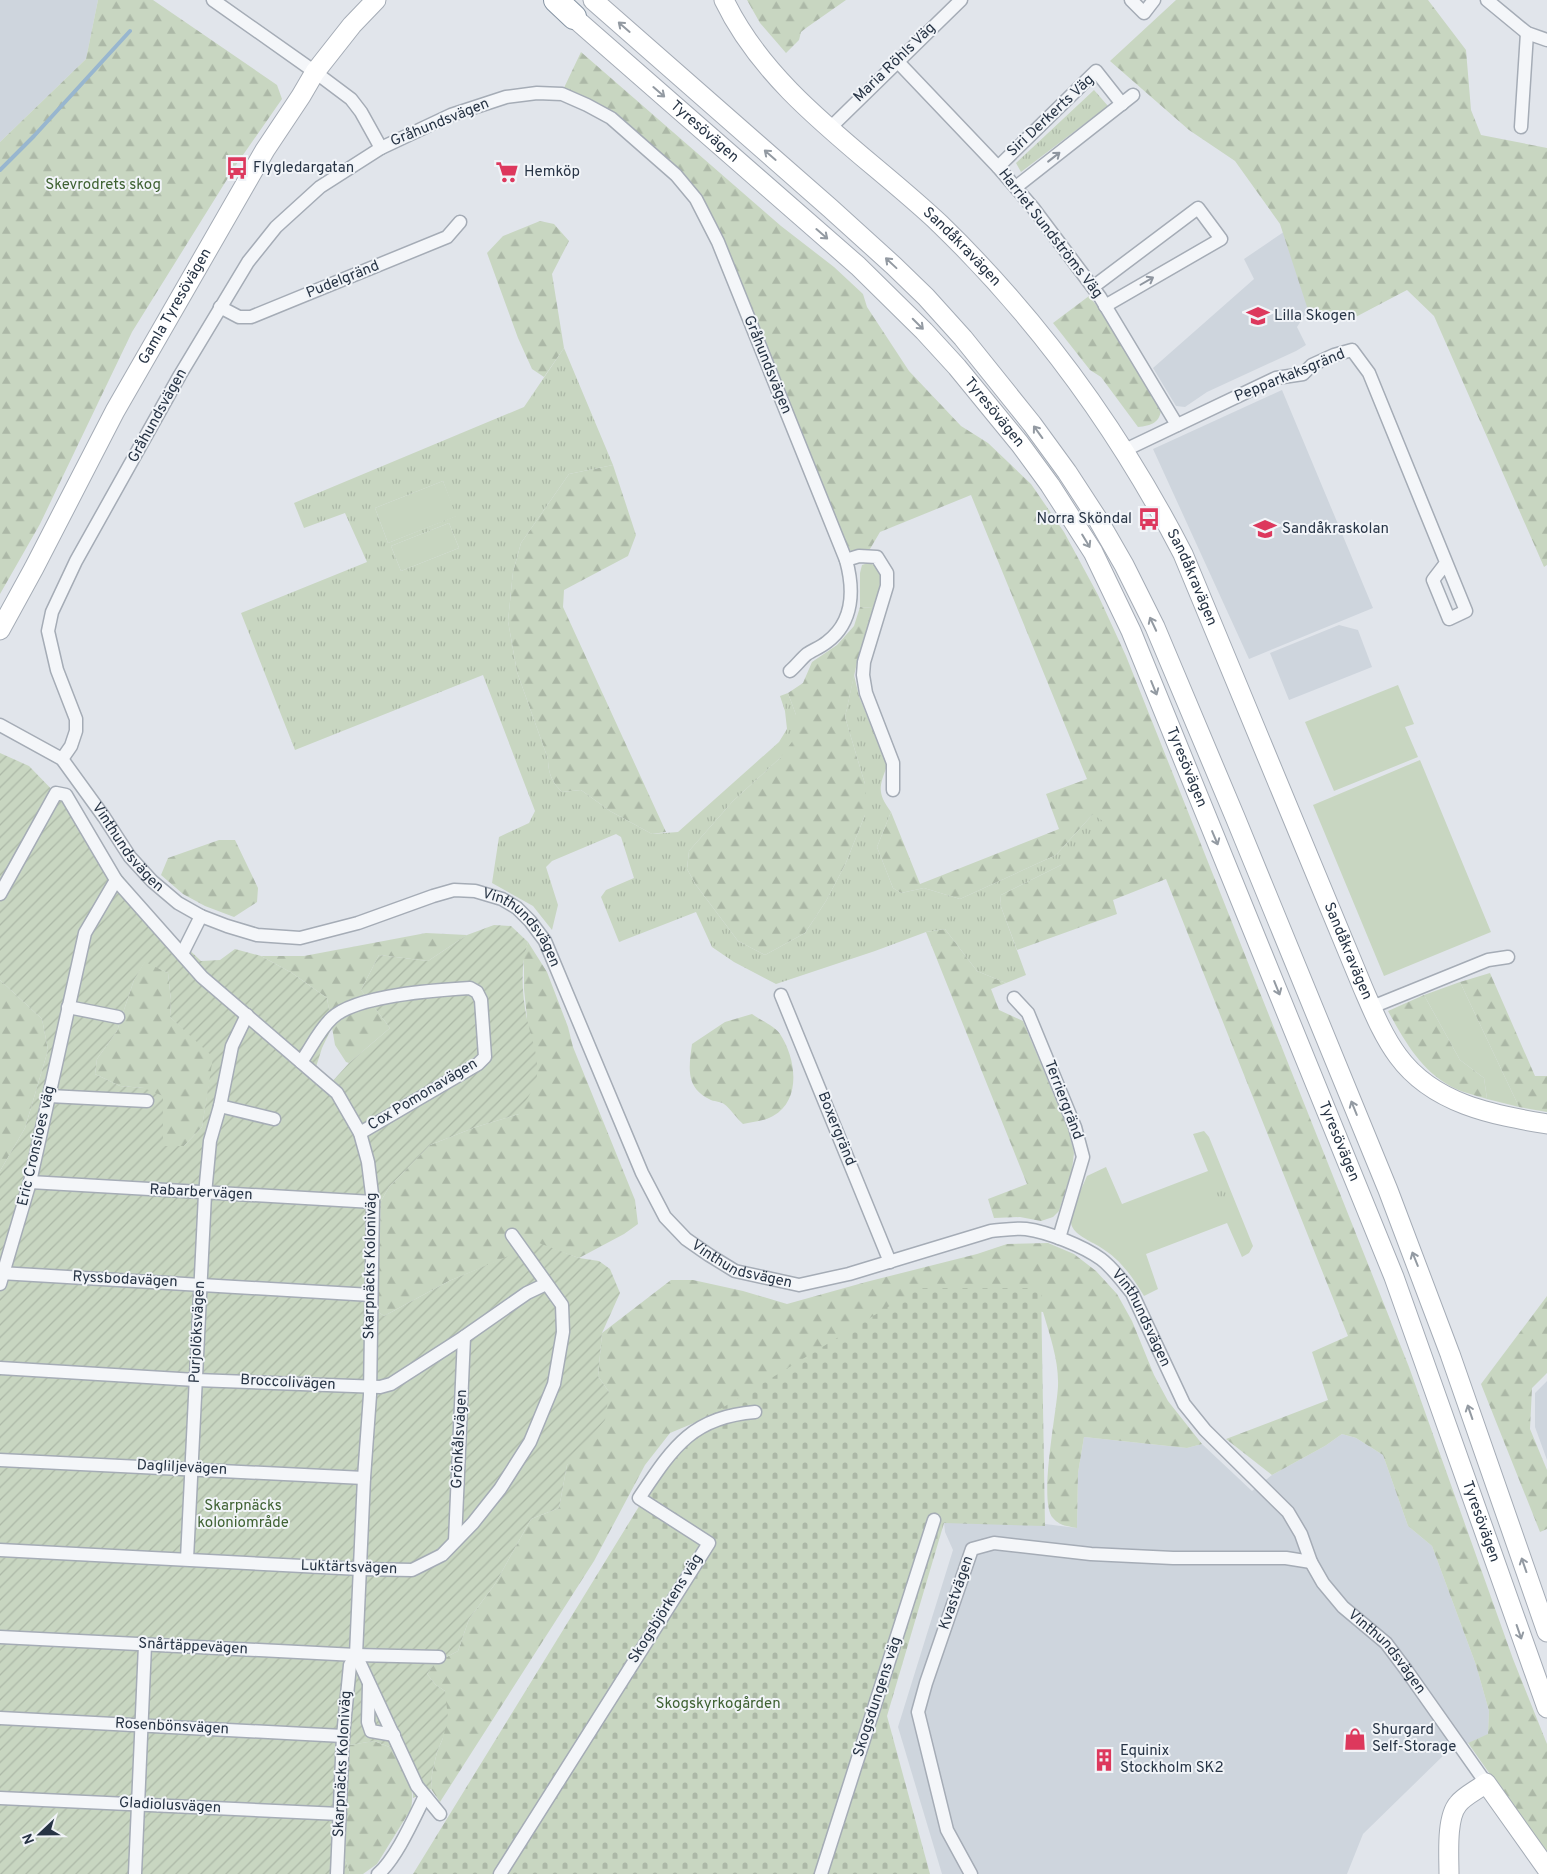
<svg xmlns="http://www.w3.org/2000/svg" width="1547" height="1874" font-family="Overpass,sans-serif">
	<defs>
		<pattern id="forest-firs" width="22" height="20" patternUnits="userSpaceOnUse" patternTransform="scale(1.25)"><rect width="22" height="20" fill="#c8d6c1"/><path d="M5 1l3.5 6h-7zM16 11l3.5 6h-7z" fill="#acb8a7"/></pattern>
		<pattern id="cemetery-stones" width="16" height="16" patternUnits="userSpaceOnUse" patternTransform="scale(1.25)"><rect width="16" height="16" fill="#c8d6c1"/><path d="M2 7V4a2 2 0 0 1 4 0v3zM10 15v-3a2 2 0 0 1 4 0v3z" fill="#acb8a7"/></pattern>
		<pattern id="park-tufts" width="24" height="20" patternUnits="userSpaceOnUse" patternTransform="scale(1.25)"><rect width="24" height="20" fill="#c8d6c1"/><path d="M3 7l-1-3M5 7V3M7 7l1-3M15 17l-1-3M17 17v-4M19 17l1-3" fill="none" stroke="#acb8a7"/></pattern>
		<pattern id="garden-furrows" width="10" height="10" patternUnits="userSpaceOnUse" patternTransform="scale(1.25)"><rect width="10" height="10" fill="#c8d6c1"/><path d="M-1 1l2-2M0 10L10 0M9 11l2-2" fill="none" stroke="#acb8a7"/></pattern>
	</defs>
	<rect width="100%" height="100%" fill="#e1e5eb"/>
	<path fill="#ced5dd" d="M0 0H98L86 59 0 142Z
		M1303 219 1308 310 1297 327 1306 345 1296 351 1207 392 1185 407 1176 406 1153 368 1254 279 1244 259Z
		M1282 390 1373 608 1249 659 1153 449Z
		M1339 625 1358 630 1372 667 1289 700 1270 653Z
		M1547 1381V1460L1535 1427V1393Z
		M1342 1434 1356 1438 1383 1455 1408 1526 1432 1546 1476 1665 1489 1711 1488 1735 1447 1752 1363 1834 1347 1874H942L898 1727 953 1550 945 1532 944 1522 1045 1524 1077 1528 1078 1473 1084 1437 1187 1448 1202 1444 1252 1491 1272 1475 1325 1446Z"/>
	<path fill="#c8d6c1" d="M443 481 457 516 388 543 375 508Z
		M449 523 459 548 401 571 391 546Z
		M868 563 878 566C884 581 878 593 873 608L860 607V573L862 565Z
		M1398 685 1414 724 1405 727 1418 757 1334 791 1305 722Z
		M1420 760 1491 932 1384 976 1313 805Z
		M1460 982 1519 1107 1487 1099 1484 1078 1460 1060 1424 995Z
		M1204 1131 1209 1137 1253 1246 1249 1253 1242 1257 1227 1223 1146 1254 1158 1289 1144 1296C1132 1276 1120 1259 1100 1247 1091 1241 1073 1235 1071 1223 1070 1211 1082 1188 1087 1176L1106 1167 1122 1204 1208 1171 1193 1134Z"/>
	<path fill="url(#forest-firs)" d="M98 0H153L277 85 282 99 236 165 132 332 40 524 0 594V142L86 59Z
		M747 0H846L806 28 801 32 799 40 786 53 760 23Z
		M1176 0H1428L1466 50 1471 110 1481 135 1547 148V565L1544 567 1434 316 1407 290 1348 321 1308 310 1280 224 1235 161 1189 130 1110 61Z
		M581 52 781 226 834 267 863 294 867 307 909 371 961 426 988 443 1031 484 1064 532 1098 595 1126 656 1409 1367 1513 1659 1547 1744V1855L1468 1743 1488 1734 1489 1711 1476 1665 1432 1546 1408 1526 1383 1455 1356 1438 1342 1434 1325 1446 1272 1475 1226 1439 1328 1400 1312 1352 1348 1336 1166 879 1113 900 1117 914 1017 950 1000 904 1001 895 1061 865 1093 814 1056 855 960 899 924 888 901 893 893 888 877 847 891 812 920 884 1059 829 1046 794 1087 779 971 495 880 532 870 549 852 552 846 546 708 208 692 186 669 164 562 92Z
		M540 221 554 224 569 241 552 274 564 348 544 377 532 369 518 338 487 253 503 236Z
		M1089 296 1097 306 1161 408C1161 422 1151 426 1138 427L1101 377 1090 370 1053 323Z
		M613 465 636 535 628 556 564 590 563 607 666 832 652 834 610 811 581 790 562 792C552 782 548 773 548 759L517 672 508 621 513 572 521 543 569 474Z
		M860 607 873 608 858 658 845 717 865 784V815L845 865 826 901 805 933 765 955 738 941 696 885 687 869 689 851 733 801 780 758 796 715 788 693 803 683 812 662 837 645 854 626Z
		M219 840H235L258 888 257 902 234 917 205 906 183 894 161 875 168 858Z
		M945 929 977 971 1006 983 991 989 999 1010 1023 1021 1069 1131 1074 1153 1072 1170 1059 1211 1053 1217 1041 1221 1020 1217 994 1218 988 1199 1027 1184 926 932Z
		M426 933 467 935 428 961 379 955 361 990 390 1028 349 1063 346 1062 335 1045 327 998 292 973 261 956H304Z
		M528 942 547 972 568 1027 573 1047 635 1200 638 1224 624 1234 579 1258 539 1244 449 1281 384 1316 377 1311 381 1201 389 1187 430 1145 476 1127 519 1114 527 1018 524 989V955Z
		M145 961 168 973 171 1000 170 1017 214 1056 202 1127 184 1146H163L144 1088 120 1086 95 1074 97 1059 117 1031 134 980Z
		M1490 973 1535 1076H1547V1112L1519 1107 1460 982Z
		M0 980 42 1019 48 1050 25 1128 0 1171Z
		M1424 995 1460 1060 1484 1078 1487 1099C1475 1095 1460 1092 1450 1086 1420 1069 1404 1040 1388 1011Z
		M752 1014C760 1020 775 1026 780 1034 796 1058 802 1100 773 1116 765 1121 752 1122 743 1124 736 1118 731 1109 724 1104 720 1101 714 1102 709 1099 685 1087 689 1067 692 1044L725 1022Z
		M1048 1243 1074 1254 1096 1271 1117 1294 1132 1321 1154 1375 1168 1401 1202 1444 1187 1448 1084 1437 1078 1473 1077 1528C1067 1526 1060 1526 1053 1518 1038 1502 1057 1411 1058 1386 1059 1361 1050 1336 1043 1312L979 1304 670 1433 645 1465 594 1561 440 1802 431 1789 432 1774 437 1752 443 1738 445 1691 436 1685 427 1674 435 1663 458 1651 469 1619 495 1584 531 1519 559 1508 567 1465 609 1392 598 1376 602 1333 671 1280H693L743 1291 787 1304 866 1282 977 1254 1007 1244Z
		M1547 1296V1373L1532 1388 1530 1429 1547 1470V1529L1540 1532 1481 1384Z
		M374 1741 392 1748C404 1770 416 1782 411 1809L377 1864 363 1874H350L343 1852 350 1745Z"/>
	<path fill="url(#cemetery-stones)" d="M919 1288H1041L1045 1526 944 1523 887 1716 930 1874H413L686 1430Z"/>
	<path fill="url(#park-tufts)" fill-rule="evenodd" d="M1094 90 1108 106 1021 172 1016 163Z
		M564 348 613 465 569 474 521 543 513 572 508 621 517 672 548 759C548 773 552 782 562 792L581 790 610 811 652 834 678 832 779 742 787 729 785 711 780 696 788 693 796 715 797 735 780 758 733 801 689 851 687 869 696 885 738 941 765 955 805 933 826 901 845 865 865 815V784L845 717 854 675 859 696 887 766C879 787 877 793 891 812L877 847 893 888 901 893 924 888 960 899 1056 855 1093 814 1104 822 1061 865 1001 895 1000 904 1026 975 1006 983 977 971 945 929 926 932 875 951 776 984 734 962 712 947 696 912 619 942 601 897 606 890 634 878 621 837 616 834 552 861 546 867 558 905 552 930 533 906 492 883 499 837 529 823 535 811 483 675 295 750 241 613 367 562 345 513 304 528 294 503 524 407ZM443 481 456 516 388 543 375 508ZM449 523 459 548 401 571 391 546Z
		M1225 1178 1234 1201 1219 1207 1210 1184Z"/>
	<path fill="url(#garden-furrows)" fill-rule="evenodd" d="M0 753 29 766 61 799 106 856 164 926 201 961 220 960 235 949 261 956 292 973 327 998 332 1027 322 1048 316 1067 331 1083 349 1063 390 1028 361 990 379 955 428 961 467 935 494 925 511 926 528 942C520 966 522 995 527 1019 531 1038 539 1055 537 1075 536 1086 524 1104 519 1114L476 1127 430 1145 389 1187 381 1201 377 1311 384 1316 449 1281 539 1243 579 1258 599 1261 610 1269 620 1293 602 1333 598 1376 609 1392 605 1420 567 1465 559 1508 531 1519 495 1584 469 1619 458 1651 435 1663 427 1674 436 1685 445 1691 448 1718 443 1738 437 1752 432 1774 431 1789 413 1798 412 1783 392 1748 374 1741 350 1745 343 1852 350 1874H0V1171L25 1128 48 1050 42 1019 0 980ZM145 962 168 973 171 1000 170 1017 213 1057 202 1127 184 1146H163V1096L144 1088 120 1086 95 1074 97 1059 117 1031 134 980Z"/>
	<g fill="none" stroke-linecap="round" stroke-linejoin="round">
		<path stroke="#98b6cf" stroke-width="4" d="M0 170 34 136 130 31"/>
		<defs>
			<g id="street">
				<path d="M213 0 315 72 351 99 361 112 381 148"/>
				<path d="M1131 0 1144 13 1154 0"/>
				<path d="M1487 0 1527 33 1547 40"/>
				<path d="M898 62 998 167 1034 209 1100 297 1177 425"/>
				<path d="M1521 127 1527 33"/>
				<path d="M830 128 961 0"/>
				<path d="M998 167 1096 71 1122 104"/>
				<path d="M1016 187 1133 95"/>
				<path d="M1093 287 1198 208 1221 239 1105 306"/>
				<path d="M220 307 239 317H251L447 237 460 222"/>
				<path d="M1125 450 1276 378 1303 374 1312 365 1334 355 1352 350 1369 373 1466 611 1449 619 1433 580 1446 563"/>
				<path d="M846 560 859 556 877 557 887 573V586L864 662 863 675 866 693 893 763V790"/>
				<path id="s1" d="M0 725 62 759 104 817 130 857 152 881 178 903 201 916 227 926 257 935 300 938 358 923 433 896 454 890 475 891 502 899 517 908 530 921 545 941 642 1173 665 1217 686 1239 709 1255 735 1271 799 1285 849 1274 991 1231C1003 1230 1014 1228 1026 1229 1048 1232 1083 1246 1101 1259 1113 1268 1123 1282 1132 1293L1184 1404 1205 1430 1288 1512 1301 1534 1311 1562 1323 1583 1343 1607 1386 1643 1407 1671 1486 1783"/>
				<path d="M62 759 71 746 76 731V719L57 670 48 631 52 612 76 561 180 375 248 262 276 227 320 187 381 148 451 115 506 97 537 93 562 94 587 105 611 118 676 175 696 199 718 242 846 560C854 589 854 622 827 642 821 647 813 650 807 654 801 659 796 666 790 671"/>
				<path d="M0 894 56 793 66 795 116 880 202 977 337 1093 360 1133 368 1162 373 1202 370 1395 364 1478 356 1655 350 1665 343 1736 337 1874"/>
				<path d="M182 954 201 916"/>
				<path d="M781 995 890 1262"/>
				<path d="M1014 998 1028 1013 1075 1127 1083 1157 1059 1238"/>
				<path d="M68 1007 118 1017"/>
				<path d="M1372 1007 1488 960 1508 957"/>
				<path d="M301 1062C311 1048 319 1030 332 1018 356 995 436 990 470 988L477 992 481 1000 485 1057 478 1064 360 1133"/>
				<path d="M49 1096 147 1101"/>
				<path d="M220 1106 274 1119"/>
				<path d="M30 1182 373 1202"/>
				<path d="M0 1273 371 1295"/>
				<path d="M0 1284 30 1182 85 933 116 880"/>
				<path d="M0 1368 196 1380 380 1387 391 1384 464 1337 527 1293 546 1284"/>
				<path d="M0 1460 364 1478"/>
				<path d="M455 1541 464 1337"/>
				<path d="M0 1550 360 1569 412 1570 442 1555 473 1523 500 1489 530 1442 554 1384 563 1332 562 1305 512 1235"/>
				<path d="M187 1559 205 1194 210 1141 220 1106 232 1046 247 1015"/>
				<path d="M0 1637 356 1655 417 1786 440 1814"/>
				<path d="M356 1655 439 1657"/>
				<path d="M369 1685 368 1722 371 1731 394 1735"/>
				<path d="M0 1718 343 1736"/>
				<path d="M0 1798 340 1814"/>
				<path d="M135 1874 145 1645"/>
				<path d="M378 1874C396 1859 414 1818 425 1796"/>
				<path d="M500 1874 709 1543 639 1498C672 1449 691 1417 755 1412"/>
				<path d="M821 1874 934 1520"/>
				<path d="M971 1874 947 1830 918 1712 926 1683 972 1549 994 1543 1091 1554 1173 1558H1286L1311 1562"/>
			</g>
			<g id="secondary">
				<path d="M593 0 830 208 894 266 926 297 963 338 1032 424 1067 472 1097 518 1124 565 1155 627 1235 817 1388 1190 1450 1354 1547 1632"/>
				<path id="s2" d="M724 0C769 94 866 154 940 224 1039 320 1120 432 1183 554L1363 988C1373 1011 1383 1036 1398 1056 1433 1104 1493 1115 1547 1124"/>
				<path id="s3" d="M563 8 858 266 924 331 957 367 1020 444 1050 485 1093 552 1131 631 1394 1277 1547 1708"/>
				<path id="s4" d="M0 630 34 568 115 411 265 150 301 96 315 72 352 25 376 0"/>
				<path d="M1449 1874C1449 1856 1446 1818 1458 1804 1464 1796 1477 1790 1486 1783L1547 1869"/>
			</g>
			<path id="highway" d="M556 0 574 17"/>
		</defs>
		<use href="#street" stroke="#a5acb6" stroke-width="15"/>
		<use href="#secondary" stroke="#a5acb6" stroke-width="21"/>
		<use href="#highway" stroke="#8694a3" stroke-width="26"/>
		<use href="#street" stroke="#f4f6f9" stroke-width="12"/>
		<use href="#secondary" stroke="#fff" stroke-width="19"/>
		<use href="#highway" stroke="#fff" stroke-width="24"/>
	</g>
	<defs><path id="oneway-shaft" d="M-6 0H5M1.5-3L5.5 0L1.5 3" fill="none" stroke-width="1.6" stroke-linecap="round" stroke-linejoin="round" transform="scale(1.25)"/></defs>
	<g stroke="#939aa2">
		<use href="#oneway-shaft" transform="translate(624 27) rotate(-139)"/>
		<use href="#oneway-shaft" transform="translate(659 92) rotate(41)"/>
		<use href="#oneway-shaft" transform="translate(770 155) rotate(-139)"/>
		<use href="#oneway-shaft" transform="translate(822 234) rotate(41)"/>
		<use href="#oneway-shaft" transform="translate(891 263) rotate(-137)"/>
		<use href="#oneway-shaft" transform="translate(918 324) rotate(45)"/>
		<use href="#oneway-shaft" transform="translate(1038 432) rotate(-126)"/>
		<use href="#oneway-shaft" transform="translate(1086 541) rotate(59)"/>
		<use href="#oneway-shaft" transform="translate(1153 624) rotate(-115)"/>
		<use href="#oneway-shaft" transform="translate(1154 688) rotate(68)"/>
		<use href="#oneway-shaft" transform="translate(1215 838) rotate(67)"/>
		<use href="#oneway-shaft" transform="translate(1277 988) rotate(68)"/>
		<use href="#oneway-shaft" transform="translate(1354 1108) rotate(-112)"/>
		<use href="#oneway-shaft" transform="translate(1415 1259) rotate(-112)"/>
		<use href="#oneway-shaft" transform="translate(1470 1412) rotate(-109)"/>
		<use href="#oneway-shaft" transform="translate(1524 1565) rotate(-109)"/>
		<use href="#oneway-shaft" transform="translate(1519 1632) rotate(71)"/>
	</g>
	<g stroke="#8e959f">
		<use href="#oneway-shaft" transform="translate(1054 157) rotate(-38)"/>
		<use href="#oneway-shaft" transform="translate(1147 281) rotate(-30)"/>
	</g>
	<defs>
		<symbol id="bus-bare" viewBox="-9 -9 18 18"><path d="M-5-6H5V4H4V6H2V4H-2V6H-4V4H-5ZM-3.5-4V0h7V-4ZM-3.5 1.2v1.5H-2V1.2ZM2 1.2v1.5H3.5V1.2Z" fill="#dd385d" stroke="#f1f4f8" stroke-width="2.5" paint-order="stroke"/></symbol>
		<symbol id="supermarket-bare" viewBox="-9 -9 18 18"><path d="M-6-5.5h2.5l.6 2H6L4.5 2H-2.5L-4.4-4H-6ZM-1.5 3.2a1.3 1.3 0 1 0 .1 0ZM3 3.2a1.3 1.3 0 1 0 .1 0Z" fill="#dd385d" stroke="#f1f4f8" stroke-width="2.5" paint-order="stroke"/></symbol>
		<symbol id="school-bare" viewBox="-9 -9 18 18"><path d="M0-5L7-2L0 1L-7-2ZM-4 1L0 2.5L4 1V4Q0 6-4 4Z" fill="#dd385d" stroke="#f1f4f8" stroke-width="2.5" paint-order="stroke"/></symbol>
		<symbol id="shop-bare" viewBox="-9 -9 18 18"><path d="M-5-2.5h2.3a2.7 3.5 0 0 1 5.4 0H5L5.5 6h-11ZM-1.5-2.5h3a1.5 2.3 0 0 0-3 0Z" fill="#dd385d" stroke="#f1f4f8" stroke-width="2.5" paint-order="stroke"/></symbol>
		<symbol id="building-bare" viewBox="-9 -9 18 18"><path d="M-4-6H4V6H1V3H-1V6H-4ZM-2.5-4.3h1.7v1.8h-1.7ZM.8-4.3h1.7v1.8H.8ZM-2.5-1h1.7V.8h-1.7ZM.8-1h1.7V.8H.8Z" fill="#dd385d" stroke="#f1f4f8" stroke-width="2.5" paint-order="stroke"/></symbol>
	</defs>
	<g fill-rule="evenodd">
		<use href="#bus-bare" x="221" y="152" width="32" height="32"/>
		<use href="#supermarket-bare" x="491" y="156" width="32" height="32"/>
		<use href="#school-bare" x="1242" y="300" width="32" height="32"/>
		<use href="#bus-bare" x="1133" y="503" width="32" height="32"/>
		<use href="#school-bare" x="1249" y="513" width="32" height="32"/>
		<use href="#shop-bare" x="1339" y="1723" width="32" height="32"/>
		<use href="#building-bare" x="1088" y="1744" width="32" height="32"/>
	</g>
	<g text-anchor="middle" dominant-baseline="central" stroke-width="4" stroke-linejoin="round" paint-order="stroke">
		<g font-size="15" fill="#273445" stroke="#f1f4f8">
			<text transform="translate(895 63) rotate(-44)">Maria Röhls Väg</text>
			<text transform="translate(1051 116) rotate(-43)">Siri Derkerts Väg</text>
			<text transform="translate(440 123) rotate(-22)">Gråhundsvägen</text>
			<text stroke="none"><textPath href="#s3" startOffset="188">Tyresövägen</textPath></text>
			<text transform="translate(1050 234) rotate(52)">Harriet Sundströms Väg</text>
			<text stroke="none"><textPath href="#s2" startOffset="345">Sandåkravägen</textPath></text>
			<text transform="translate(343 280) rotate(-22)">Pudelgränd</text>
			<text stroke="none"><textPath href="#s4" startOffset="368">Gamla Tyresövägen</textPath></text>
			<text transform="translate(767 365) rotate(68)">Gråhundsvägen</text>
			<text transform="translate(1290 376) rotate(-22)">Pepparkaksgränd</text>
			<text stroke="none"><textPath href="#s3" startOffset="592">Tyresövägen</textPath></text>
			<text transform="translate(158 416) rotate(-61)">Gråhundsvägen</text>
			<text stroke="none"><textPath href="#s2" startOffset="750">Sandåkravägen</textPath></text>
			<text stroke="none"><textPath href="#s3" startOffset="998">Tyresövägen</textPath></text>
			<text stroke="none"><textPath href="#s1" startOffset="181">Vinthundsvägen</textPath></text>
			<text stroke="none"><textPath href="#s1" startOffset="630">Vinthundsvägen</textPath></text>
			<text stroke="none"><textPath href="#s2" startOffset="1155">Sandåkravägen</textPath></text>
			<text transform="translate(423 1095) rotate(-31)">Cox Pomonavägen</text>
			<text transform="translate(1063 1100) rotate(69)">Terriergränd</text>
			<text transform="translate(836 1129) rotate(68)">Boxergränd</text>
			<text stroke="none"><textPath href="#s3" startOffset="1402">Tyresövägen</textPath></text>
			<text transform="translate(37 1146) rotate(-77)">Eric Cronsioes väg</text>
			<text transform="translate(201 1193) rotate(3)">Rabarbervägen</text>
			<text stroke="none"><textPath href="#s1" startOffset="1051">Vinthundsvägen</textPath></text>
			<text transform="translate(371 1266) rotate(-89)">Skarpnäcks Koloniväg</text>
			<text transform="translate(125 1280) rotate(3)">Ryssbodavägen</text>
			<text stroke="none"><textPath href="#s1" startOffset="1501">Vinthundsvägen</textPath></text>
			<text transform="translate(198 1332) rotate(-87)">Purjolöksvägen</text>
			<text transform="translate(288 1383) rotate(3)">Broccolivägen</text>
			<text transform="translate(460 1439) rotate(-87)">Grönkålsvägen</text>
			<text transform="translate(182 1468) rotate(3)">Dagliljevägen</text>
			<text stroke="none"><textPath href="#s3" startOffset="1808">Tyresövägen</textPath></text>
			<text transform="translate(349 1568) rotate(2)">Luktärtsvägen</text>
			<text transform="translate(957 1593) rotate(-71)">Kvastvägen</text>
			<text transform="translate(666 1609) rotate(-58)">Skogsbjörkens väg</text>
			<text transform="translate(193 1647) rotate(3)">Snårtäppevägen</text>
			<text stroke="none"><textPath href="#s1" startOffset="1921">Vinthundsvägen</textPath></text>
			<text transform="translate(878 1697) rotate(-72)">Skogsdungens väg</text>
			<text transform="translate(172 1727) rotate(3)">Rosenbönsvägen</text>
			<text transform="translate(343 1764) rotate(-87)">Skarpnäcks Koloniväg</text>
			<text transform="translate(170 1806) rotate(3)">Gladiolusvägen</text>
		</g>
		<g font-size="15" fill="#273445" stroke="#f1f4f8" text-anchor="start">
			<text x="253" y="168">Flygledargatan</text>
			<text x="524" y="172">Hemköp</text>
			<text x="1274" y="316">Lilla Skogen</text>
			<text x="1132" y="519" text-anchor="end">Norra Sköndal</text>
			<text x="1282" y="529">Sandåkraskolan</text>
			<text x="1372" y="1730">Shurgard<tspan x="1372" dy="17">Self-Storage</tspan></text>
			<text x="1120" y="1751">Equinix<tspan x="1120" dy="17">Stockholm SK2</tspan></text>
		</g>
		<g font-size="15" fill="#3f6233" stroke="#f1f4f8">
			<text x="103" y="185">Skevrodrets skog</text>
			<text x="243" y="1506">Skarpnäcks<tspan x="243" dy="17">koloniområde</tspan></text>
			<text x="718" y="1704">Skogskyrkogården</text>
		</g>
	</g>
	<g transform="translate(40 1834) rotate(248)" stroke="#f1f4f8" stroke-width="4" paint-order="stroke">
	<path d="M0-4L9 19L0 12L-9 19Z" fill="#273445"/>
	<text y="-8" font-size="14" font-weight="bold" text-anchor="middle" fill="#273445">N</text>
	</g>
</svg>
